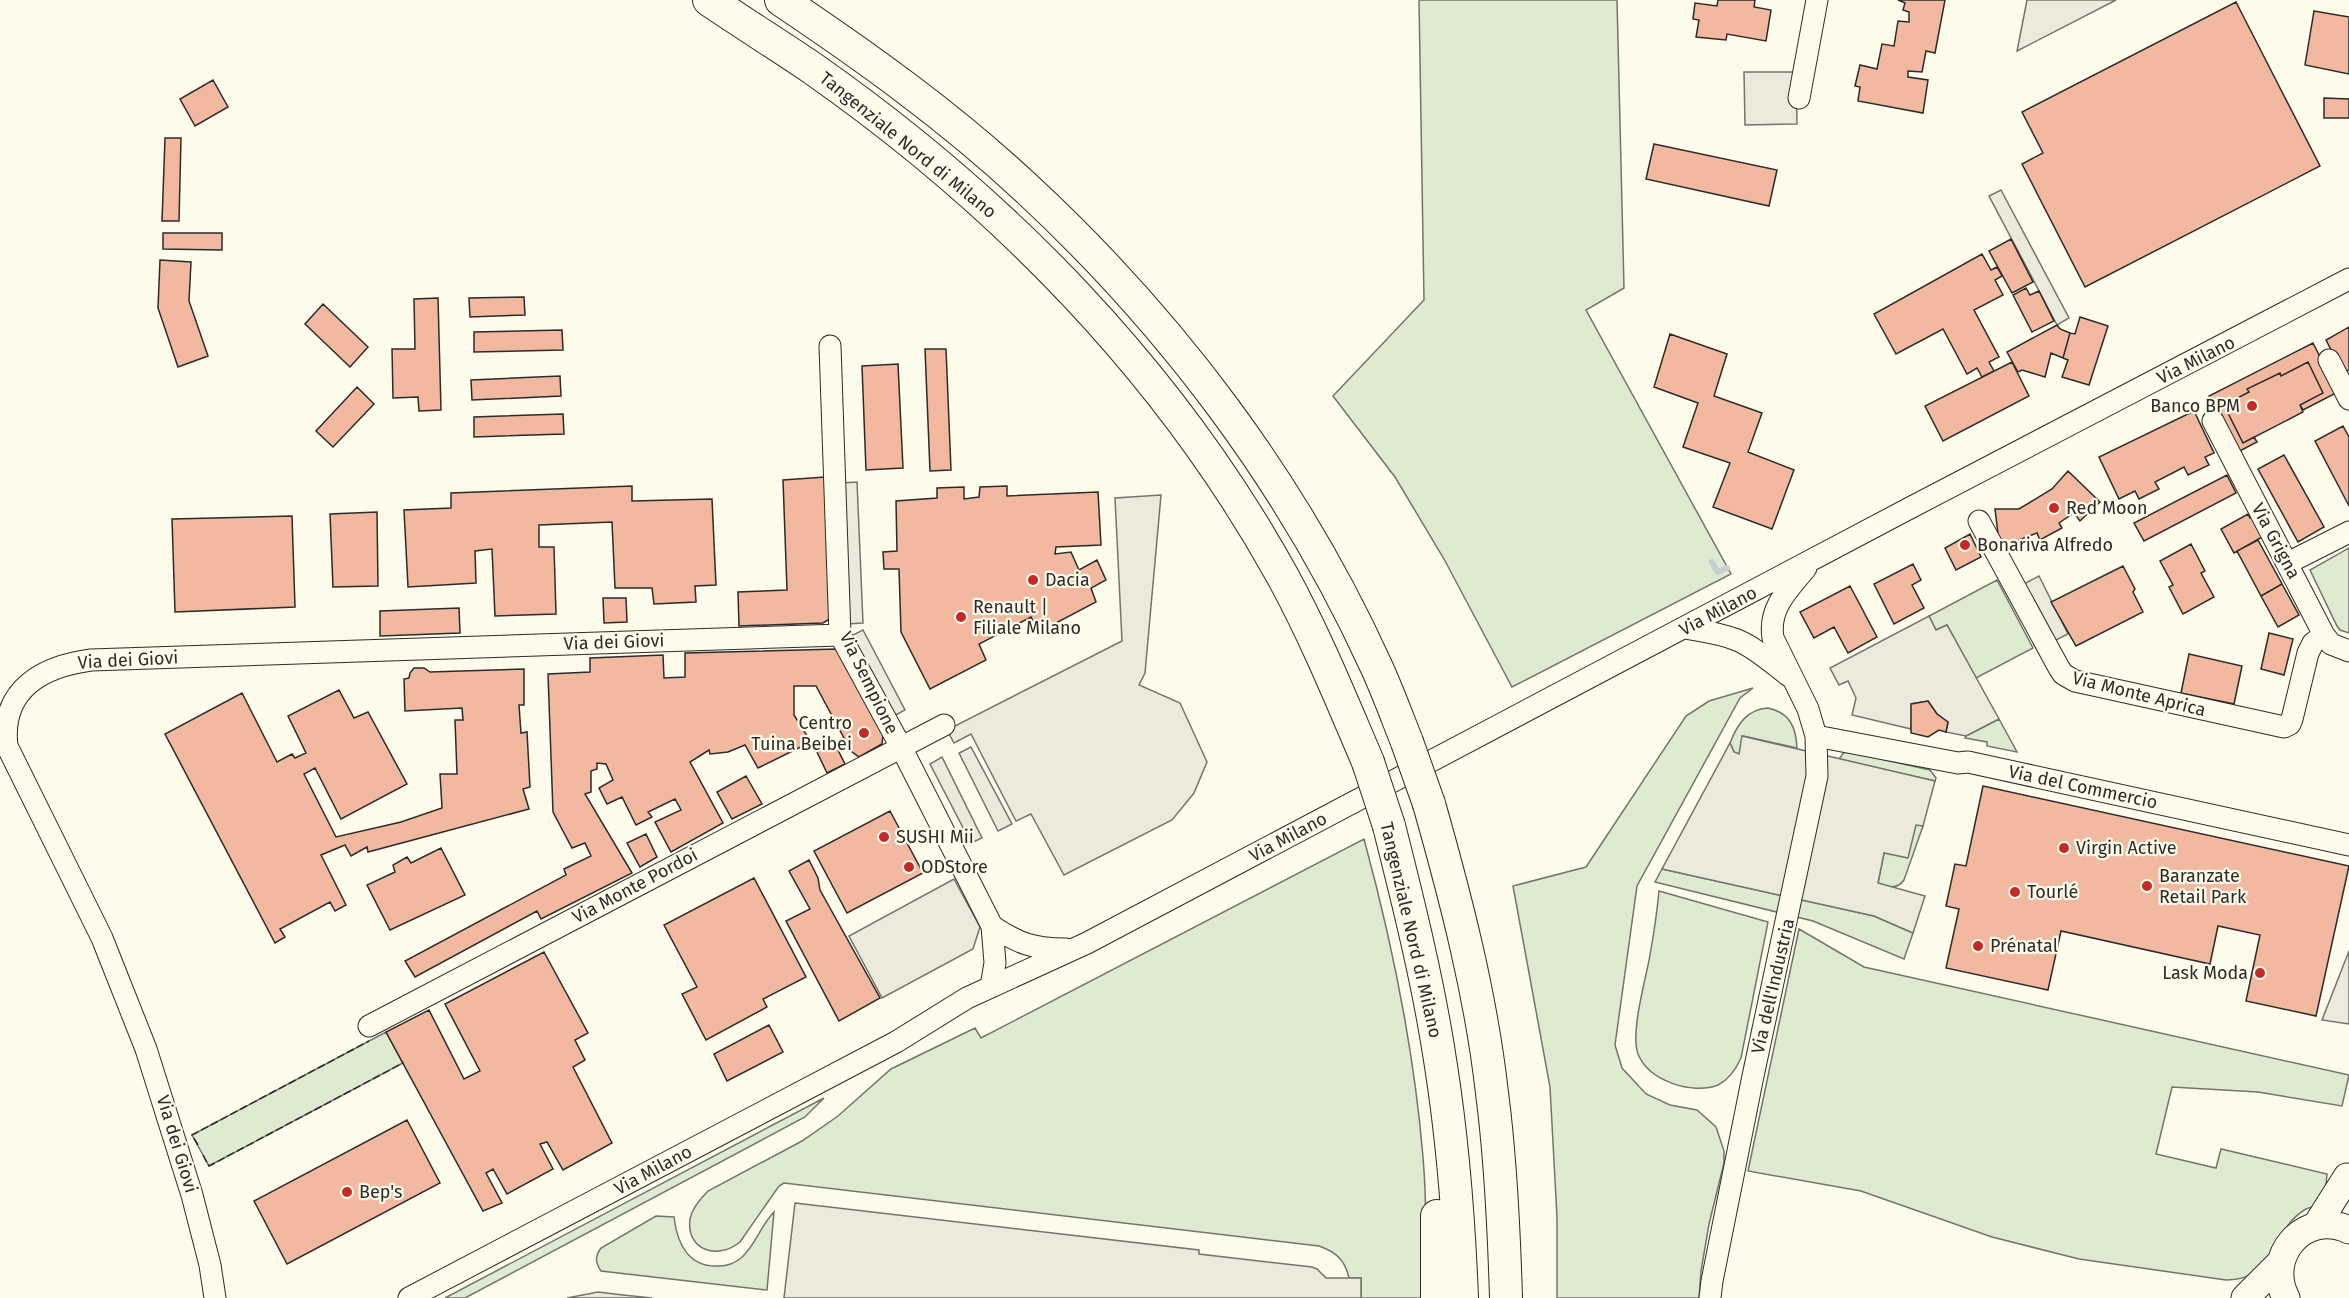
<svg xmlns="http://www.w3.org/2000/svg" width="2349" height="1298" font-family="'Fira Sans',sans-serif">
	<rect width="100%" height="100%" fill="#fdfbea"/>
	<path fill="#deebd1" stroke="#74746e" stroke-width="1.5" d="M1419 0H1617L1624 288 1586 310 1731 574 1512 687 1444 559 1395 477 1333 396 1424 300Z
		M2349 548V633L2340 630 2337 626 2310 570Z
		M1997 580 2033 648 1976 678 1947 625 1936 630 1929 616Z
		M1753 688 1740 698 1637 886 1615 1045 1622 1068 1646 1094 1670 1105 1697 1110 1716 1127 1724 1151V1163L1709 1224 1701 1271 1699 1298H1557V1217L1550 1087 1513 886 1586 867 1686 716 1709 701Z
		M1768 708C1790 713 1796 727 1797 748L1743 736 1739 755 1734 752 1730 743C1737 725 1747 709 1768 708Z
		M1999 719 2017 752 1987 746V742L1965 738 1966 736Z
		M1845 751 1930 770 1936 778 1935 781 1839 759Z
		M1916 824 1923 826 1904 880C1897 890 1888 887 1878 883L1884 853Z
		M1364 839C1392 942 1414 1050 1423 1157 1427 1204 1426 1251 1425 1298H1361V1278H1349C1345 1260 1336 1252 1319 1246L784 1183 779 1186 740 1242C718 1260 686 1251 690 1219 692 1208 700 1199 708 1191L802 1141 838 1116 891 1069 975 1028 981 1038Z
		M1662 869 1874 916 1913 933 1904 959 1813 921 1655 882Z
		M1659 891 1768 922 1741 1058C1736 1069 1730 1079 1718 1085 1692 1095 1649 1081 1638 1054 1630 1032 1646 979 1650 955 1654 933 1657 912 1659 891Z
		M1799 929 1864 967 2349 1075 2342 1106 2258 1092 2172 1087 2156 1154 2216 1168 2221 1149 2327 1174 2324 1204C2318 1206 2311 1207 2306 1209 2270 1229 2279 1280 2226 1280L2079 1259 1992 1237 1861 1191 1748 1171Z
		M386 1032 403 1063 209 1166 192 1135Z
		M824 1098 805 1117 465 1298H445Z
		M774 1212 767 1290 601 1271C595 1262 595 1256 601 1248L656 1216 674 1217C677 1244 689 1268 719 1266 727 1266 735 1263 741 1258 755 1246 761 1225 774 1212Z"/>
	<path fill="#eceadb" stroke="#74746e" stroke-width="1.5" d="M2027 0H2116L2017 51Z
		M1744 72H1796L1797 124 1745 125Z
		M2001 190 2069 318 2057 325 1989 196Z
		M857 482 863 623 847 624 842 483Z
		M1161 495 1145 673 1139 685 1180 703 1207 762 1194 793 1172 820 1064 875 1031 814 1016 821 971 734 954 743 947 730 1122 641 1115 498Z
		M2039 576 2068 634 2054 641 2024 584Z
		M1929 616 1936 630 1947 625 1999 719 1966 736 1946 732 1948 722 1937 714 1928 701 1912 704 1911 729 1852 715 1856 698 1848 681 1839 685 1830 668Z
		M863 630 905 710 892 717 851 636Z
		M1742 736 1935 781 1923 826 1916 825 1908 858 1884 853 1878 883 1925 896 1913 933 1874 916 1662 869 1730 743 1734 752 1739 754Z
		M971 747 1012 824 998 831 959 753Z
		M942 757 982 838 971 843 930 764Z
		M954 879 980 927 973 949 882 998 849 936Z
		M2349 951V1024L2322 1020Z
		M795 1203 1199 1250V1254L1312 1267 1317 1269 1326 1278H1361V1298H784Z
		M598 1292 623 1295 652 1298H567Z"/>
	<g fill="none" stroke-linecap="round" stroke-linejoin="round">
		<path stroke="#c7d0d0" stroke-width="6" d="M1712 562 1717 572 1727 568"/>
	</g>
	<path fill="#f2b8a0" stroke="#2b2b2b" stroke-width="1.5" d="M1718 0H1755L1754 7 1771 10 1766 41 1727 34 1726 40 1696 37 1699 20 1693 19 1695 3 1717 6Z
		M1898 0H1945L1935 53 1926 51 1922 72 1908 71V77L1928 80 1923 113 1858 101 1860 87 1855 86 1860 65 1877 69 1882 44 1894 46 1898 21 1909 22V12L1903 10 1905 3Z
		M2236 2 2320 166 2085 287 2022 164 2043 153 2022 112Z
		M2314 11 2349 17V74L2305 65Z
		M213 80 228 107 195 126 180 99Z
		M2324 98 2349 99V118H2324Z
		M165 138H181L179 221H162Z
		M1654 144 1777 170 1769 206 1646 179Z
		M163 233H222V250L163 249Z
		M2011 239 2033 282 2012 293 1989 251Z
		M1982 254 1991 270 1997 267 2002 276 1995 280 2003 295 1974 310 1999 357 1989 362 1994 371 1982 377 1977 368 1967 374 1943 329 1896 354 1874 314Z
		M160 260 191 262 189 301 208 356 178 367 158 308Z
		M2026 288 2030 295 2039 291 2054 321 2032 332 2013 295Z
		M524 297 525 315 470 317 469 298Z
		M438 298 441 410 419 411 418 397 393 398 392 349H415L414 299Z
		M323 304 368 347 350 367 305 324Z
		M2080 317 2108 326 2089 385 2062 377 2068 360 2063 358 2070 333 2075 334Z
		M2057 325 2060 329 2070 333 2063 358 2051 353 2045 377 2022 370 2018 372 2007 352Z
		M2349 327V370L2343 373 2326 340Z
		M562 330 563 350 474 352V332Z
		M1670 334 1727 354 1714 396 1762 413 1748 452 1794 470 1772 529 1713 507 1730 463 1683 447 1698 403 1654 387Z
		M2313 343 2338 392 2303 410 2300 405 2323 393 2308 362 2281 376 2280 373 2247 389 2249 392 2224 405 2243 443 2254 437 2257 442 2238 452 2209 396Z
		M925 349H946L951 470 930 471Z
		M2012 362 2029 396 1943 441 1925 406Z
		M2308 362 2323 393 2300 405 2303 412 2243 443 2224 405 2249 392 2247 389 2280 373 2281 376Z
		M898 364 903 468 866 470 862 366Z
		M560 376 561 396 472 400 471 380Z
		M357 387 374 404 333 447 316 431Z
		M2194 411 2214 453 2205 457 2209 465 2188 475 2184 467 2155 482 2159 489 2139 499 2135 491 2119 499 2099 457Z
		M563 414 564 434 474 437V417Z
		M2343 426 2349 437V506L2315 441Z
		M2284 455 2324 527 2298 542 2258 469Z
		M2068 471 2100 502 2080 521 2074 513 2059 523 2062 528 2040 540 2037 533 2019 540 2020 547 2000 550 1995 509H2019L2052 489Z
		M2227 475 2236 493 2144 541 2134 523Z
		M825 477 832 614 828 620 823 623 739 626 738 592 787 590 783 480Z
		M632 486V501L712 499 716 585 695 586 696 602 654 604 652 588H615L612 522 539 525V547H554L556 614 495 616 492 549 475 551 476 583 408 587 404 510 451 508V493Z
		M1007 486V496L1098 492 1101 545 1056 547 1055 554 1071 552 1079 570 1097 560 1106 580 1091 588 1096 602 1039 632 1031 617 979 644 986 660 930 689 901 632 899 569H884L883 552 897 551 896 501 937 498V488L964 487V499L979 497 980 487Z
		M377 512 378 586 333 587 330 514Z
		M2248 514 2250 518 2253 516 2264 536 2234 553 2221 529Z
		M292 516 295 607 175 612 172 519Z
		M1970 534 1981 557 1956 570 1945 548Z
		M2258 540 2282 584 2261 596 2237 551Z
		M2191 544 2205 571 2201 573 2214 597 2183 614 2169 587 2173 585 2160 561Z
		M1913 564 1921 580 1912 585 1924 608 1894 624 1874 584Z
		M2123 566 2135 589 2133 592 2143 612 2076 646 2051 602Z
		M2282 584 2299 615 2278 627 2261 596Z
		M1850 586 1877 637 1848 653 1834 627 1814 638 1800 612Z
		M603 598H626L627 622 604 623Z
		M459 608 460 633 380 636V611Z
		M2269 633 2293 639 2284 675 2261 669Z
		M837 649 883 735 882 744 859 757 851 751 816 686H794V715L811 742 758 768 745 745 728 752 710 754 709 750 690 762 723 823 671 852 655 822 681 810 675 799 648 812 652 817 636 825 622 797 607 804 599 788 613 780 606 764 597 763V769L591 771V792L585 794 632 873 541 919 537 911 415 977 405 961 566 875 564 869 591 856 585 843 572 848 553 812 548 674 590 672V658L663 655 664 678 685 677V653Z
		M2189 654 2242 666 2234 704 2181 693Z
		M414 668H424L430 672 524 669V705H519L521 733 527 732 530 787 523 789 529 809 368 852 367 847 351 856 345 845 321 855 346 905 335 911 330 902 280 929 285 937 275 943 165 734 242 693 277 762 292 754 295 758 306 753 288 716 339 690 354 718 368 712 407 784 341 819 315 768 304 774 336 837 401 822 442 808 440 774H457L455 720H463L462 708 405 711 404 679 409 678 410 673Z
		M1928 701 1937 714 1948 722 1946 732 1939 730 1928 737 1911 733V704Z
		M834 742 845 764 827 773 817 752Z
		M746 776 762 804 732 819 717 792Z
		M1983 786 2349 866 2316 1016 2246 1001 2260 935 2218 926 2210 964 2061 931 2048 990 1946 968 1959 909 1946 906 1955 864 1966 866Z
		M890 811 923 873 847 913 814 851Z
		M646 834 657 857 640 867 627 843Z
		M441 848 465 895 390 930 367 885 395 872 393 865 407 857 411 863Z
		M809 860 818 878 820 890 880 998 839 1021 786 921 810 909 789 871Z
		M754 878 806 977 763 999 767 1007 706 1040 682 994 697 987 664 925Z
		M544 952 588 1033 575 1040 585 1060 573 1067 612 1143 563 1170 547 1142 540 1144 553 1169 507 1194 493 1169 486 1173 502 1203 483 1211 386 1032 429 1010 464 1079 480 1071 445 1004Z
		M769 1025 783 1052 727 1081 714 1054Z
		M407 1120 440 1183 287 1264 254 1201Z"/>
	<g fill="none" stroke-linecap="round" stroke-linejoin="round">
		<defs>
			<path id="minor" d="M1799 98 1817 0
				M830 346 840 635 901 747 992 926 995 963 991 987
				M2329 360 2349 399
				M2213 421 2324 635 2331 644 2349 651
				M1979 521 2059 668 2063 674 2075 681 2284 727 2290 724 2292 719 2308 653 2313 643 2324 635
				M2288 563 2349 532
				M1685 628C1702 631 1720 633 1737 640 1756 648 1772 663 1789 676
				M1816 736 1958 763 1968 762 2349 845
				M992 926C1019 944 1034 949 1066 949
				M369 1026 944 725
				M215 1298 210 1265 192 1195 146 1049 102 938 7 746C0 687 46 666 91 660L840 635
				M409 1298 896 1042 967 998 1087 943 1908 509 2349 279
				M1710 1298 1712 1281 1753 1076 1817 776 1816 736 1808 709 1773 638C1768 608 1788 590 1806 568"/>
			<path id="major" d="M2316 1226 2347 1177
				M2245 1298 2281 1262
				M2286 1298C2264 1256 2305 1209 2349 1230"/>
			<path id="highway" d="M709 0C743 23 778 45 812 68 1002 201 1169 371 1282 575 1315 635 1341 699 1368 762
				M781 0C866 57 950 117 1025 187 1172 323 1294 485 1377 668 1388 692 1397 717 1407 742
				M1429 804C1456 899 1481 995 1492 1093 1501 1161 1504 1230 1506 1298
				M1389 826C1409 905 1429 985 1441 1066 1453 1143 1459 1221 1462 1298
				M1437 1216V1298"/>
		</defs>
		<use href="#minor" stroke="#2b2b2b" stroke-width="23"/>
		<use href="#major" stroke="#2b2b2b" stroke-width="29"/>
		<use href="#highway" stroke="#2b2b2b" stroke-width="34"/>
		<use href="#minor" stroke="#fdfbea" stroke-width="21"/>
		<use href="#major" stroke="#fdfbea" stroke-width="27"/>
		<use href="#highway" stroke="#fdfbea" stroke-width="32"/>
		<defs>
			<path id="highway-bridge" d="M1407 742 1429 804
				M1368 762 1389 826"/>
		</defs>
		<use href="#highway-bridge" stroke="#2b2b2b" stroke-width="34" stroke-linecap="butt"/>
		<use href="#highway-bridge" stroke="#fdfbea" stroke-width="32"/>
		<path stroke="#2b2b2b" stroke-width="1.5" stroke-dasharray="8 3" stroke-linecap="butt" d="M198 1145 192 1135 369 1041
			M203 1155 209 1166 403 1063 402 1061"/>
	</g>
	<g fill="#c62828" stroke="#fdfbea" stroke-width="2">
		<circle cx="2252" cy="406" r="6"/>
		<circle cx="2054" cy="508" r="6"/>
		<circle cx="1965" cy="545" r="6"/>
		<circle cx="1033" cy="580" r="6"/>
		<circle cx="961" cy="617" r="6"/>
		<circle cx="864" cy="733" r="6"/>
		<circle cx="884" cy="837" r="6"/>
		<circle cx="2064" cy="848" r="6"/>
		<circle cx="909" cy="867" r="6"/>
		<circle cx="2147" cy="886" r="6"/>
		<circle cx="2015" cy="892" r="6"/>
		<circle cx="1978" cy="946" r="6"/>
		<circle cx="2260" cy="973" r="6"/>
		<circle cx="347" cy="1192" r="6"/>
	</g>
	<g text-anchor="middle" dominant-baseline="central" stroke-width="4.5" stroke-linejoin="round" paint-order="stroke">
		<g font-size="18" fill="#2b2b2b" stroke="#fdfbea">
			<text transform="translate(908 145) rotate(39)">Tangenziale Nord di Milano</text>
			<text transform="translate(2196 360) rotate(-27)">Via Milano</text>
			<text transform="translate(2276 541) rotate(62)">Via Grigna</text>
			<text transform="translate(1718 611) rotate(-28)">Via Milano</text>
			<text transform="translate(614 642) rotate(-2)">Via dei Giovi</text>
			<text transform="translate(128 660) rotate(-3)">Via dei Giovi</text>
			<text transform="translate(869 683) rotate(64)">Via Sempione</text>
			<text transform="translate(2139 694) rotate(14)">Via Monte Aprica</text>
			<text transform="translate(2083 787) rotate(12)">Via del Commercio</text>
			<text transform="translate(1288 837) rotate(-28)">Via Milano</text>
			<text transform="translate(635 886) rotate(-28)">Via Monte Pordoi</text>
			<text transform="translate(1411 930) rotate(77)">Tangenziale Nord di Milano</text>
			<text transform="translate(1773 986) rotate(-77)">Via dell'Industria</text>
			<text transform="translate(177 1144) rotate(73)">Via dei Giovi</text>
			<text transform="translate(653 1170) rotate(-28)">Via Milano</text>
		</g>
		<g font-size="18" fill="#2b2b2b" stroke="#fdfbea" text-anchor="start">
			<text x="2240" y="406" text-anchor="end">Banco BPM</text>
			<text x="2066" y="508">Red Moon</text>
			<text x="1977" y="545">Bonariva Alfredo</text>
			<text x="1045" y="580">Dacia</text>
			<text x="973" y="607">Renault |<tspan x="973" dy="21">Filiale Milano</tspan></text>
			<text x="852" y="723" text-anchor="end">Centro<tspan x="852" dy="21">Tuina Beibei</tspan></text>
			<text x="896" y="837">SUSHI Mii</text>
			<text x="2076" y="848">Virgin Active</text>
			<text x="921" y="867">ODStore</text>
			<text x="2159" y="876">Baranzate<tspan x="2159" dy="21">Retail Park</tspan></text>
			<text x="2027" y="892">Tourlé</text>
			<text x="1990" y="946">Prénatal</text>
			<text x="2248" y="973" text-anchor="end">Lask Moda</text>
			<text x="359" y="1192">Bep's</text>
		</g>
	</g>
</svg>
